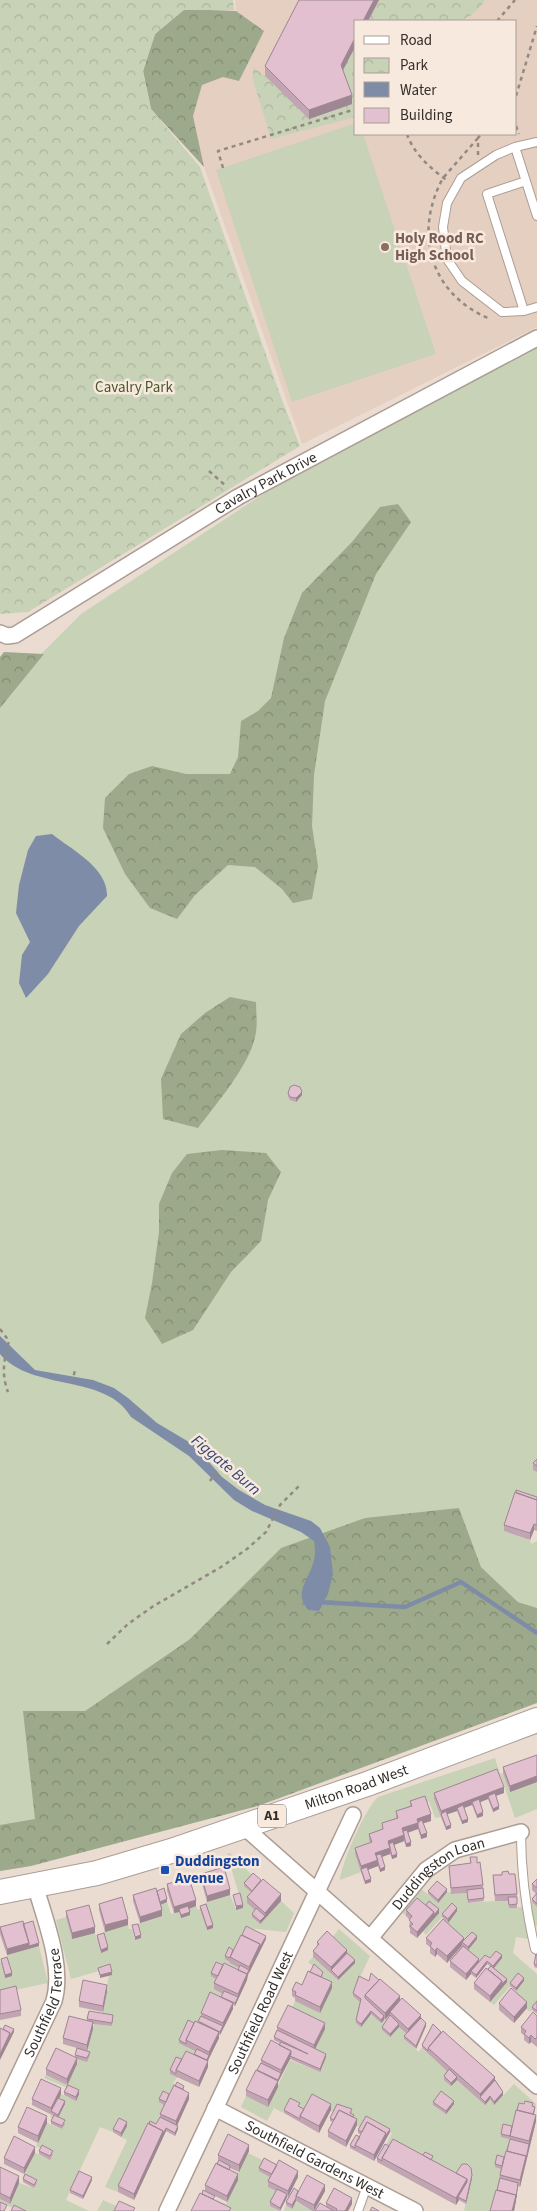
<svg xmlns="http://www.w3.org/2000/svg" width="537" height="2211" font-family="'Source Sans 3',sans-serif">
	<defs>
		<pattern id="forest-crowns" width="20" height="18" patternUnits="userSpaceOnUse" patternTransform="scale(1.25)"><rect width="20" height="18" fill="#9da98b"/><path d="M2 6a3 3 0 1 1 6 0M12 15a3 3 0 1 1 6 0" fill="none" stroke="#818a72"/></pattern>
		<pattern id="park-crowns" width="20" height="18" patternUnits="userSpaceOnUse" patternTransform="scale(1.25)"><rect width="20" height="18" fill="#c7d2b6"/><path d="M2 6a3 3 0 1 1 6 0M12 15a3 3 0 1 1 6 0" fill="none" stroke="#acb59d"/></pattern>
	</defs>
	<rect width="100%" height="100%" fill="#ebdcd2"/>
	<path fill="#e5cfc1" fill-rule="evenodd" d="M235 0H537V327L302 444 204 167 151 109 184 9 236 11ZM356 21H516V134H356Z"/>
	<path fill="#c7d2b6" d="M356 123V134H363L436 354 292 402 216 170Z
		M537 344V1500L504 1531 530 1540 531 1544 537 1541V1608L518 1602 481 1567 459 1508 281 1548 190 1639 85 1711 31 1866 0 1871V695L81 614 301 469Z
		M495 1758 500 1774 503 1773 510 1792 537 1782V1809L515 1818 500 1774 434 1799 441 1817 435 1818 429 1801 411 1807 398 1824 372 1848 355 1854 361 1872 340 1880C341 1864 366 1807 378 1797Z
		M230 1853 253 1876 256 1912 252 1917 260 1924 281 1901 294 1913 286 1932 247 1928 230 1962 240 1969 219 1980 224 1994 197 2052 173 2083 177 2085 118 2192 105 2187 127 2140 121 2137 126 2126 113 2132 100 2127 66 2200 89 2211H19L0 2202V2199L19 2183 34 2188 36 2183 23 2177 35 2153 50 2159 53 2154 36 2146 47 2123 62 2129 64 2124 50 2117 51 2115 58 2118 65 2105 58 2101 61 2094 76 2101 79 2093 44 2078 46 2075 67 2085 77 2065V2058L86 2054 94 2024 112 2026 113 2018 102 2016 110 1968 71 1979 56 1920 66 1917 72 1939 95 1933 101 1953 108 1950 103 1932 128 1925 129 1929H132L135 1940 141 1938 137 1924 162 1916 159 1905 167 1902 171 1914 196 1906 198 1910 200 1909 207 1930 212 1928 205 1903 230 1895 236 1909 243 1908 227 1854Z
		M419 1887 438 1903 447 1892H451V1894L467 1893 468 1903 508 1900 509 1908 524 1907 529 1939 516 1937 513 1953 537 1974V2004L530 2012 512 1996 524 1982 518 1977 494 2005 490 2002 506 1982 492 1970 490 1962 479 1965 465 1953 464 1944 444 1927 448 1923 451 1907 426 1935 423 1931 439 1912 406 1916 400 1911Z
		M532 1902 537 1907V1926L534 1925 530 1904Z
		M339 1929 370 1956 359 1979 361 2002 356 2023 371 2014 381 2023 385 2020 399 2027 408 2035 405 2040 419 2052 421 2048 449 2072 451 2086 457 2080 490 2099 494 2105 514 2084 536 2104 535 2110H532L510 2139 492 2211H464L472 2178 454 2179 422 2161 385 2147 392 2133 366 2119 361 2128 312 2100 305 2113 290 2101 283 2113 274 2108 267 2121 241 2107 246 2096 268 2106 290 2060 320 2072 323 2066 290 2012 295 2001 320 1983 323 1975 308 1962 313 1957 338 1980 330 1940Z
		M39 1946 48 1983 0 1993V1960L5 1978 12 1976 7 1955Z
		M248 2153 264 2161 273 2178 268 2187 277 2192 270 2205 280 2211H224L212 2205 215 2199 226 2204 237 2181 227 2176 230 2170 238 2173Z
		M103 2200 119 2207 117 2211H97Z
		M296 2202 312 2211H284L286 2205 292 2209Z"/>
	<path fill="url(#forest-crowns)" d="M184 9 236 11 264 31 239 81 223 77 202 85 193 116 204 167 151 109 143 71 155 34Z
		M398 504 411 522 376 574 325 701 314 775 312 826 318 866 312 899 293 903 282 889 255 867 228 865 195 895 177 919 150 908 125 874 103 828 105 798 129 774 152 766 186 774H230L238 757 241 721 258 711 271 698 284 638 302 593 352 542 380 507Z
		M4 652 44 654 0 708V657Z
		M230 997 256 1002C256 1013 258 1026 255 1037 249 1066 216 1104 198 1128L163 1119 161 1079 181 1034 205 1013Z
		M222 1150 266 1153 281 1172 268 1200 261 1241 231 1272 193 1330 162 1344 145 1318 152 1283 159 1232V1204L172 1173 187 1154Z
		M459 1508 481 1567 518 1602 537 1608V1703L258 1806 31 1866 0 1871V1825L35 1819 23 1711H85L190 1639 281 1548 365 1518Z"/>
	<path fill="url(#park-crowns)" d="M0 0H233L234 10H184L155 34 143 71 151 109 200 167 282 400 300 446 28 612 0 614Z
		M379 0H485C479 10 470 17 460 21H368Z
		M356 45V117L271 139 253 80V67L265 76 341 74Z"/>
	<path fill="#7f8ca7" d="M52 834C72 850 108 868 107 896L79 926 48 974 26 998 19 983 22 955 30 942 16 913 19 885 28 850 36 836Z
		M0 1336 35 1370 93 1380 114 1388 128 1398 157 1423 194 1445 222 1477 239 1490 265 1505 311 1521 320 1528 330 1547 333 1574 328 1594 319 1611 308 1610C306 1607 303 1603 302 1599 299 1581 320 1568 314 1541L301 1532 252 1511 234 1500 189 1456 131 1417C106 1373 32 1392 0 1354Z"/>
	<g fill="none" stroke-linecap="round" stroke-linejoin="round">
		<path stroke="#7f8ca7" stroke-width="4.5" d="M318 1602 405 1607 461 1582 537 1633"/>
		<defs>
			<path id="lane" d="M537 142 515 147 496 155 461 178 447 203 443 227 447 259 462 281 502 312 524 311 537 307
				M515 147 537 216
				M524 311 487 194 526 181
				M521 1832C521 1872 526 1910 535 1949L537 1950
				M358 2211 367 2186"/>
			<g id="street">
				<path id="s1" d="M0 633 7 636 15 635 238 497 537 338"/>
				<path d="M243 1826 537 2086"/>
				<path id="s2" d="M371 1937 426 1870 455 1850 521 1832"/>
				<path id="s3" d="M215 2108 415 2211"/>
				<path id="s4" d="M0 2115 54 2001C64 1966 45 1920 35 1885"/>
				<path id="s5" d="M167 2211 353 1815"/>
			</g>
			<g id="primary">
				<path id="s6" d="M0 1892 97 1873 171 1851 367 1784 537 1720"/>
			</g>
		</defs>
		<use href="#lane" stroke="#ab9d94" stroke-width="10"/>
		<use href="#street" stroke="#ab9d94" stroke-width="18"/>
		<use href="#primary" stroke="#ab9d94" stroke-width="26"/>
		<path stroke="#948982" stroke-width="2.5" stroke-dasharray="4 4" stroke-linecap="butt" d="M497 21 515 0
			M516 96 537 26
			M516 126 519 134
			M407 134C413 153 432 170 448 181
			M478 138 443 178C413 233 430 294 490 319
			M478 155V138L481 134
			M223 168 218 151 356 109
			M209 471 226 486
			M0 1329 9 1341C4 1360 1 1373 8 1392
			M72 1383 75 1370
			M210 1481 219 1467
			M107 1644 128 1624 152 1607 221 1567 247 1549 266 1532 280 1505 299 1486"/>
		<use href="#lane" stroke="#fff" stroke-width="8"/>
		<use href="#street" stroke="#fff" stroke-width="15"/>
		<use href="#primary" stroke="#fff" stroke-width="24"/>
	</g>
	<path fill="#c2a5b3" d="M299 0H379L368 21H356V45L343 70 352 104 309 119 265 76V66Z
		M288 1093 302 1095 296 1102 290 1100 288 1096Z
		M537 1459V1472L533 1470V1463Z
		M537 1497V1531L534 1530 530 1540 504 1531V1525Z
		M537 1755V1782L510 1792 503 1773V1767Z
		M434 1793H504L496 1796 499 1809 493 1812 488 1799 480 1802 483 1816 477 1818 472 1805 464 1808 468 1822 462 1824 457 1811 447 1814 451 1828 446 1830 434 1799Z
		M410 1801 431 1821 423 1823 427 1837 421 1839 418 1829 408 1833 411 1846 406 1847 404 1841 394 1845 397 1857 392 1859 390 1854 382 1857 385 1870 380 1872 378 1866 368 1870 371 1882 365 1884 355 1854V1848L370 1843 369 1840V1834L382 1829V1823L396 1818V1811L410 1806Z
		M470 1857 477 1863 483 1885 484 1901 468 1903 467 1893 451 1894 449 1866 470 1863Z
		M201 1874 230 1895 207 1902 201 1880Z
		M509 1874 517 1894V1908H509L508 1901H495L493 1875Z
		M537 1879V1907L532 1902V1899L536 1894 532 1890V1884Z
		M261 1880 281 1901 260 1924 252 1917V1914L255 1910 247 1903V1897L251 1892 244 1886V1883Z
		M167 1884 196 1906 189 1909 190 1915 181 1918 179 1912 174 1913 167 1891Z
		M157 1891 167 1902 161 1905 162 1916 140 1923 133 1901V1895Z
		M428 1891 447 1892 438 1903 428 1894Z
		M99 1904 128 1925 105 1932 99 1910Z
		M426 1905 439 1913 417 1938 410 1933V1928L409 1927 410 1920 406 1916V1910Z
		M200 1906 213 1928 207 1930 200 1909Z
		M66 1911 95 1933 72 1939 66 1917Z
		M457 1911 448 1923 442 1917V1914Z
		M23 1924 39 1946 7 1955 0 1934V1927Z
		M97 1935 108 1950 101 1953 97 1938Z
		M426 1938 464 1941 477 1939 468 1950 479 1962 490 1958H502L494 1968 507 1982 490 2002 474 1989V1983L490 1966 487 1964 476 1978 471 1974 466 1980 450 1967V1961L462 1945 447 1963 437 1954 435 1957 430 1953V1947L426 1944Z
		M266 1939 247 1977V1980L235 2006 233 2005V2009L220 2035 219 2034V2038L208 2061V2067L199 2087 170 2074V2070L182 2059 194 2054 195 2051 179 2043V2040L194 2023 198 2022 201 2016V2013L221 1997 223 1994 214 1989V1983L216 1979 211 1976V1973L223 1965 238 1970 239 1968 230 1963V1962L225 1959V1956L233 1950Z
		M317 1942 347 1953 355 1963 338 1980 313 1957V1951L317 1946Z
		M537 1954V1968L534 1967V1964Z
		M1 1959 12 1976 5 1978 1 1962Z
		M323 1975 322 1978 332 1988 320 2013 295 2001V1998L292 1996V1990Z
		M524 1981 516 1991 510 1986V1983Z
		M0 1990 21 2010V2016L0 2020Z
		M107 1991 103 2012 79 2007V2001Z
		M353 1993 400 2001 421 2018 426 2026 416 2049 404 2039V2036L407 2034 399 2027 390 2037 382 2030V2027L390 2015V2014L381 2023 371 2014 361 2027 356 2023V2020L360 2002 353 1996Z
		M537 2001V2014L532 2010V2007Z
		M499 2003 527 2008 514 2023 499 2010Z
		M89 2011 113 2018 112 2026 93 2024V2029L87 2051 90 2055 87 2062 77 2059V2064L68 2085 79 2094 76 2101 64 2095V2092L67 2085 46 2075V2069L75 2057 77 2048 63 2044V2038L87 2021Z
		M537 2016V2047L531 2042 529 2044 524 2040V2035L521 2033V2027Z
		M277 2027 325 2029 315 2049 326 2057 320 2072 290 2059 278 2082V2087L268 2107 246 2096V2090L261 2063V2060L280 2043 274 2040V2037L277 2030Z
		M441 2032 495 2080 503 2095 494 2105 490 2099 485 2105 457 2080 451 2086 444 2080V2076L447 2071 422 2048V2045Z
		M184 2089V2090L189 2099 177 2125 178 2129 175 2136 166 2131 134 2200 118 2192V2186L149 2124H156L160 2117V2114L164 2105 159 2102V2099L169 2094Z
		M61 2094 59 2099 65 2104 58 2117 65 2124 62 2129 51 2124V2121L54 2116 32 2105V2099Z
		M433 2102 454 2104 446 2114 433 2105Z
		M300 2106V2107L304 2109 331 2110 319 2133 284 2113V2110Z
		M533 2107 535 2110 534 2115 536 2121 520 2187 518 2186 514 2211H490L497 2190 501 2169 495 2167V2164L504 2157 510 2139 501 2137V2134L512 2126Z
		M352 2112 351 2114 354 2118 357 2125 346 2147 328 2137V2131L333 2122 330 2121V2118Z
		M47 2123 38 2143 18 2133V2127Z
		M127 2126 121 2137 113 2132V2129Z
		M358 2130 390 2132 374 2161 350 2148V2145L360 2137 361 2135 358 2133Z
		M389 2146 423 2155 433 2160H432L456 2173 472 2178 466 2204 459 2200 456 2205 377 2162V2158Z
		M39 2151 53 2154 50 2160 39 2154Z
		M249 2151 239 2172 230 2168V2170L238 2180 227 2202 205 2191V2185L218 2162V2155Z
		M35 2153 24 2174 4 2164V2158Z
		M0 2167 19 2183 10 2204 0 2199Z
		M259 2168 298 2177 280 2211 270 2206V2202L276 2191 268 2187V2181L270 2177 259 2171Z
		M23 2179 37 2183 34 2188 23 2182Z
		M92 2180 83 2199 70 2193V2190Z
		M298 2191H325L314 2211H312L296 2201 292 2209 286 2205V2202Z
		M326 2203 352 2204 348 2211H315L326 2206Z"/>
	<path fill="#9e8692" d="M374 0H379L368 21H363Z
		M356 36V45L341 74V65Z
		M352 95V104L309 119V110Z
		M302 1092V1095L296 1102V1098Z
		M534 1524V1530L530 1540V1533Z
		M537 1776V1782L510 1792V1786Z
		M504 1787V1793L489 1798 488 1796V1799L473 1805 472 1802V1805L458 1810 457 1808V1811L442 1816 441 1811Z
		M499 1806V1809L493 1812V1809Z
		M483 1812V1816L477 1818V1815Z
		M431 1814V1821L418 1825V1829L403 1834 402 1828 417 1819Z
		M468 1819V1822L462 1824V1821Z
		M451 1825V1828L446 1830V1827Z
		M427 1833V1837L421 1839V1835Z
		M404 1835V1841L389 1847 388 1841Z
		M411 1842V1846L406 1847V1844Z
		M390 1848V1854L376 1859 375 1853Z
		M397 1854V1857L392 1859V1856Z
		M378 1860V1866L362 1872 361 1866Z
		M385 1867V1870L380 1872V1869Z
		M371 1879V1882L365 1884V1881Z
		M230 1889V1895L207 1902V1896Z
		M447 1889V1892L438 1903V1900Z
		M281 1894V1901L260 1924V1921L265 1916V1913Z
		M167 1899V1902L159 1905V1902Z
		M196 1900V1906L180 1912 179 1909V1912L174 1913V1907Z
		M243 1905V1908L236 1910V1906Z
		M457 1908V1911L448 1923V1919Z
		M439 1909V1913L417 1938V1932L434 1912Z
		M162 1910V1916L140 1923V1917Z
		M190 1912V1915L181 1918V1915Z
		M128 1919V1925L105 1932V1925Z
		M213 1925V1928L207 1930V1927Z
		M95 1927V1933L72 1939V1933Z
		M141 1935V1938L135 1940V1937Z
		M266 1936V1939L249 1973V1967L260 1944Z
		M477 1936V1939L468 1950V1947Z
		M464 1938V1943L462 1942V1945L447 1963V1956Z
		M29 1943H39V1946L7 1955V1949Z
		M108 1947V1950L101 1953V1950Z
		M437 1948V1954L435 1957V1951Z
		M347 1950V1956L331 1970V1967Z
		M502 1955V1958L493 1969V1966Z
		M479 1959V1965L471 1971V1974L466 1980V1974Z
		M355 1960V1963L338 1980V1977Z
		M487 1961V1964L476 1978V1975Z
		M249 1970 247 1980 235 2006V2003L238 1998V1994Z
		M112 1972V1975L100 1978V1975Z
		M12 1973V1976L5 1978V1975Z
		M524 1978V1981L516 1991V1988Z
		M507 1979V1982L490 2002V1996L502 1981Z
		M332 1982V1988L320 2013V2007Z
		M107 1985V1991L103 2012V2006Z
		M400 1996V2003L390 2012V2014L385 2020V2013Z
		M527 2002V2008L514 2023V2017Z
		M233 2003V2009L220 2035V2032L223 2026V2023Z
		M371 2011V2014L361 2027V2024Z
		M421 2015V2021L408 2035V2029Z
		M384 2016V2020L381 2023V2020Z
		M93 2022V2029L87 2051V2045Z
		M325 2023V2029L314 2051V2045Z
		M426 2023V2026L416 2049V2046Z
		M399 2024V2027L390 2037V2034Z
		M14 2029V2032L0 2060V2054L10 2033Z
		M219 2032V2038L206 2064V2060L209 2055V2052Z
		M531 2035V2042L529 2044V2038Z
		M291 2051V2057L290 2056V2059L278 2082V2087L268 2107V2100L281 2073V2070Z
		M326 2054V2057L320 2072V2069Z
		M77 2058V2064L67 2085V2079Z
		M208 2061V2067L199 2087V2081Z
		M457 2077V2080L451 2086V2083Z
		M495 2077V2083L480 2097V2094Z
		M61 2088V2094L53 2112 51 2111V2108Z
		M79 2090V2094L76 2101V2097Z
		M503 2092V2095L494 2105V2102Z
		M189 2093V2099L176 2128V2121Z
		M490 2096V2099L485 2105V2102Z
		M65 2101V2104L58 2118V2115Z
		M454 2101V2104L446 2114V2111Z
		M331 2104V2110L319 2133V2126Z
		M536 2115V2121L520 2187V2180L529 2144V2141Z
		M47 2116V2123L38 2143V2136Z
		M357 2119V2125L346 2147V2141Z
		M127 2122V2126L121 2137V2133Z
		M178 2126V2129L175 2136V2133Z
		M166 2128V2131L134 2200V2194L163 2131Z
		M390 2129V2132L374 2161V2155L386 2133Z
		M249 2145V2151L239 2172V2165Z
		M35 2147V2153L24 2174V2168Z
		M298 2171V2177L288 2197V2191Z
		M238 2174V2180L227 2202V2196Z
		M472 2175V2178L466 2204V2201Z
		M19 2176V2183L10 2204V2198Z
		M92 2177V2180L83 2199V2196Z
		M467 2179V2185L458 2197 459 2200 456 2205V2198Z
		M518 2183 516 2201 514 2211H512Z
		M325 2185V2191L314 2211V2205Z
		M287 2194V2197L280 2211V2208Z
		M296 2198V2201L292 2209V2205Z
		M352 2198V2204L348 2211H345Z"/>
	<path fill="#e2c0d0" stroke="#9e8692" d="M299 0H374L363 21H356V36L341 65 352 95 309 110 265 66Z
		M294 1085 300 1087 302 1092 296 1098 290 1097 288 1093 290 1087Z
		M537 1459V1466L533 1463Z
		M516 1490 537 1497V1500L516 1493Z
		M515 1492 537 1500V1525L534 1524 530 1533 504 1525Z
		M537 1755V1776L510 1786 503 1767Z
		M497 1769 504 1787 441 1811 434 1793Z
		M495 1793 499 1806 493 1809 488 1796Z
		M425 1796 431 1814 417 1819 418 1823 402 1828 404 1835 388 1841 390 1848 375 1853 378 1860 361 1866 355 1848 372 1842 369 1834 383 1829 382 1823 398 1818 396 1811 412 1806 410 1801Z
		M479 1799 483 1812 477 1815 472 1802Z
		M463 1805 468 1819 462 1821 457 1808Z
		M446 1811 451 1825 446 1827 441 1814Z
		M422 1820 427 1833 421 1835 418 1826V1822Z
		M407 1830 411 1842 406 1844 403 1831Z
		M393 1842 397 1854 392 1856 389 1844Z
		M381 1854 385 1867 380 1869 376 1855Z
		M470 1857H477V1863L480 1862 483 1885 451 1888 449 1866 471 1863Z
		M224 1867 230 1889 207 1896 201 1874Z
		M367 1867 371 1879 365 1881 361 1869Z
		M508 1871 509 1874H515L517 1894 495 1895 493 1875H502V1872Z
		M253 1873 261 1880 252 1891 244 1883Z
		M189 1878 196 1900 174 1907 167 1884Z
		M263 1879 281 1894 265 1913 247 1897Z
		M537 1879V1888L532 1884Z
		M437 1881 447 1889 438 1900 428 1891Z
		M156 1888 162 1910 140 1917 133 1895Z
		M164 1888 167 1899 160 1902 157 1891Z
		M483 1888 484 1898 468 1900 467 1890Z
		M240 1893 243 1905 236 1906 233 1895Z
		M537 1893V1904L532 1899Z
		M122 1897 128 1919 105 1925 99 1904Z
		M508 1897H517V1904L509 1905Z
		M417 1898 434 1912 417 1932 410 1926 413 1924 409 1920 412 1916 406 1910Z
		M429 1901 439 1909 434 1915V1912L426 1905Z
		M452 1903 457 1908 448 1919 442 1914Z
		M206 1904 213 1925 207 1927 200 1906Z
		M89 1905 95 1927 72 1933 66 1911Z
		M188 1906 190 1912 181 1915 179 1909Z
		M256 1908 265 1916 260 1921 252 1914Z
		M443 1919 464 1938 447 1956 437 1948 435 1951 430 1946 432 1943 426 1938Z
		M23 1921 29 1943 7 1949 0 1927Z
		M33 1921 39 1943 29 1946V1943L23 1924Z
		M138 1924 141 1935 135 1937 132 1925Z
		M246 1926 266 1936 260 1947V1944L242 1935Z
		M327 1931 347 1950 331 1967 313 1951 319 1944 317 1942Z
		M472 1932 477 1936 468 1947 462 1942Z
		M104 1933 108 1947 101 1950 97 1935Z
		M241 1935 260 1944 249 1967 230 1957Z
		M463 1946 479 1959 466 1974 450 1961Z
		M229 1947 233 1950 230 1958 225 1956Z
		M496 1951 502 1955 493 1966 487 1961 476 1975 471 1971 485 1955 490 1958Z
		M347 1953 355 1960 338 1977 331 1970Z
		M536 1954H537V1965L534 1964Z
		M7 1957 12 1973 5 1975 1 1959Z
		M216 1962 223 1965 218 1976 211 1973Z
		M224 1963 247 1974 238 1994 214 1983Z
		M110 1964 112 1972 100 1975 98 1968Z
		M314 1964 323 1972 321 1977 310 1972Z
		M240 1965 249 1970 247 1974 238 1970Z
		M491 1966 507 1979 502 1984V1981L488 1969Z
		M486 1968 502 1981 490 1996 474 1983Z
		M308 1971 332 1982 320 2007 295 1995 296 1992 292 1990 296 1982 302 1985Z
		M371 1973 379 1980 365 1995V1998L384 2016 381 2020 371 2011 361 2024 356 2020 361 1999 353 1993 359 1976 369 1981Z
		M518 1973 524 1978 516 1988 510 1983Z
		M380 1979 400 1996 385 2013 365 1995Z
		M83 1980 107 1985 103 2006 79 2001Z
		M16 1986 21 2010 0 2014V1990Z
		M511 1988 527 2002 514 2017 499 2003Z
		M224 1991 238 1997 235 2003 221 1997Z
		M210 1992 233 2003 223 2023 201 2013Z
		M402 1998 421 2015 408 2029 390 2012Z
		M537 2001V2011L532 2007Z
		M288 2005 325 2023 314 2045 277 2027Z
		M89 2011 113 2015 112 2023 87 2019Z
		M533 2012 537 2016V2037L535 2039 531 2035 529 2038 524 2034 526 2031 521 2027Z
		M390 2015 399 2024 390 2034 382 2027Z
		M69 2016 93 2022 87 2045 63 2038Z
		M201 2016 223 2026 220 2032 198 2021Z
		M421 2018 426 2023 416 2046 404 2036Z
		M188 2020 194 2023 186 2040V2044L179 2040Z
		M195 2021 219 2032 209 2052 186 2040Z
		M433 2024 441 2032 428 2048V2051L422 2045Z
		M5 2025 14 2029 10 2036V2033L3 2029Z
		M0 2028 10 2033 0 2054Z
		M277 2030 326 2054 320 2069 290 2056 291 2054V2051L279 2045 281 2042 308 2054 274 2037Z
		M443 2031 495 2077 480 2094 428 2048Z
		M271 2040 291 2051 281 2070 261 2060Z
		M56 2048 77 2058 67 2079 46 2069Z
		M77 2048 90 2052 87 2058 75 2055Z
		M197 2049 209 2055 207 2060 194 2054Z
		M186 2051 208 2061 199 2081 176 2070Z
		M176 2057 182 2059 176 2070V2074L170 2070Z
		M261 2063 281 2073 278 2080 257 2070Z
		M449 2069 457 2077 451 2083 444 2076Z
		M256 2070 278 2081 268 2100 246 2090Z
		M41 2079 61 2088 51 2108 32 2099Z
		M495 2080 503 2092 494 2102 490 2096 485 2102 480 2097Z
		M177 2082 184 2086 183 2089 175 2086Z
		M68 2085 79 2090 76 2097 64 2092Z
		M174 2085 189 2093 176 2121 160 2114Z
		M163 2091 169 2094 166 2102 159 2099Z
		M441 2091 454 2101 446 2111 433 2102Z
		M312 2094 331 2104 319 2126 300 2116Z
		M58 2098 65 2101 58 2115 51 2111Z
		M290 2098 300 2103 298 2106 304 2109 300 2116V2119L284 2110Z
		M525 2101 533 2103 532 2106 535 2107 533 2114 517 2110 519 2103 524 2104Z
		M337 2104 352 2109 350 2113 354 2115 353 2117 339 2110 334 2120 330 2118Z
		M27 2107 47 2116 38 2136 18 2127Z
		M339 2110 357 2119 346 2141 328 2131Z
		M516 2110 536 2115 529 2141 510 2136Z
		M54 2115 65 2120 62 2126 51 2121Z
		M366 2116 390 2129 386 2136V2133L367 2122 362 2132 358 2130Z
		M160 2117 178 2126 175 2133 166 2128 163 2134V2131L149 2124 150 2121 156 2124Z
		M119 2118 127 2122 121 2133 113 2129Z
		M367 2122 386 2133 374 2155 355 2145Z
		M148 2123 163 2131 134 2194 118 2186Z
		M503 2124 512 2126 510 2136 501 2134Z
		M228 2134 249 2145 239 2165 218 2155Z
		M356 2135 360 2137 355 2145V2148L350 2145Z
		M14 2136 35 2147 24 2168 4 2158Z
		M393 2139 467 2179 456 2198 382 2158Z
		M510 2139 529 2144 526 2159V2156L507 2151Z
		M385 2144 389 2146 382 2158V2161L377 2158Z
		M42 2145 53 2151 50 2156 39 2151Z
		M506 2151 526 2156 520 2180 500 2175Z
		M425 2152 433 2156 431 2160 423 2155Z
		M497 2155 504 2157 502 2166 495 2164Z
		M264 2158 277 2165 272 2174 259 2168Z
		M219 2160 230 2166 229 2170 217 2164Z
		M279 2160 298 2171 288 2191 268 2181Z
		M216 2163 238 2174 227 2196 205 2185Z
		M462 2164H467L471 2168 472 2175 466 2201 458 2197 467 2182V2179L456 2173Z
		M0 2167 19 2176 10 2198 0 2193Z
		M79 2171 92 2177 83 2196 70 2190Z
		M25 2174 37 2180 34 2185 23 2179Z
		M307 2175 325 2185 314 2205 296 2196Z
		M500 2178 518 2183 516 2198V2195L497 2190Z
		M294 2188 298 2191 296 2196V2198L292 2205 286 2202Z
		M334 2188 352 2198 345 2211H336L337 2209 326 2203Z
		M277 2189 287 2194 280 2208 270 2202Z
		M203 2190 215 2196 213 2199 202 2194Z
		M496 2190 516 2195 512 2211H490Z
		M200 2193 231 2208 229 2211H191Z
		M119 2201 135 2208 133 2211H114Z
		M0 2202 7 2205 4 2211H0Z
		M320 2203 334 2211H315Z
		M14 2205 26 2211H11Z
		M372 2207 379 2211H370Z"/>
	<circle fill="#8d6e63" stroke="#f8e9df" stroke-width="2" cx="385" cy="247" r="5"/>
	<rect fill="#1a4fb4" stroke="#f8e9df" stroke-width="2" x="160" y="1865" width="10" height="10" rx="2.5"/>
	<g text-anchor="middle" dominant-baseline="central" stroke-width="5" stroke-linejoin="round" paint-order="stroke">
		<rect fill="#f8e9df" stroke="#6f6660" stroke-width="1" x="258" y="1804.5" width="28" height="23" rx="4"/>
		<g font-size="14" font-weight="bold" fill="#342e2a">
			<text x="272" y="1816">A1</text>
		</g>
		<g font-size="15" font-weight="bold" fill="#785e54" stroke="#f8e9df" text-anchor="start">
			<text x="395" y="238">Holy Rood RC<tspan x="395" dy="17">High School</tspan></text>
		</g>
		<g font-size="15" fill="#475728" stroke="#f8e9df">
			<text x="134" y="387">Cavalry Park</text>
		</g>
		<g font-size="15" fill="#342e2a" stroke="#f8e9df">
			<text stroke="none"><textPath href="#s1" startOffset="309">Cavalry Park Drive</textPath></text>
			<text stroke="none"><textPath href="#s6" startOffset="372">Milton Road West</textPath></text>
			<text stroke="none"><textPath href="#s2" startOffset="95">Duddingston Loan</textPath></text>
			<text stroke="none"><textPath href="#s4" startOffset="122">Southfield Terrace</textPath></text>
			<text stroke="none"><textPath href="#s5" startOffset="219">Southfield Road West</textPath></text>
			<text stroke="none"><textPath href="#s3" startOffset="112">Southfield Gardens West</textPath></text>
		</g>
		<g font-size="15" font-weight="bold" fill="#164399" stroke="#f8e9df" text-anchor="start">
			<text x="175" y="1861">Duddingston<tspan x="175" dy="17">Avenue</tspan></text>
		</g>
		<g font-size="16" font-style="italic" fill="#364872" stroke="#f8e9df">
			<text transform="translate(226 1465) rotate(40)">Figgate Burn</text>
		</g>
	</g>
	<rect x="354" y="20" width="162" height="115" fill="#f8e9df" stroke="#aa9e97"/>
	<rect x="364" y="36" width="25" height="8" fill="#ffffff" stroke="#aa9e97"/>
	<text x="400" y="45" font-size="15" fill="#342e2a">Road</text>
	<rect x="364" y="58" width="25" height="15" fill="url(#park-crowns)" stroke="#aa9e97"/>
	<text x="400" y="70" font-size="15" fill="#342e2a">Park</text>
	<rect x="364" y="82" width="25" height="15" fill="#7f8ca7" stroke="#aa9e97"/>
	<text x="400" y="95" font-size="15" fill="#342e2a">Water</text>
	<rect x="364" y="108" width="25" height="15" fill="#e2c0d0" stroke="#aa9e97"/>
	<text x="400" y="120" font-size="15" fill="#342e2a">Building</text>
</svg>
